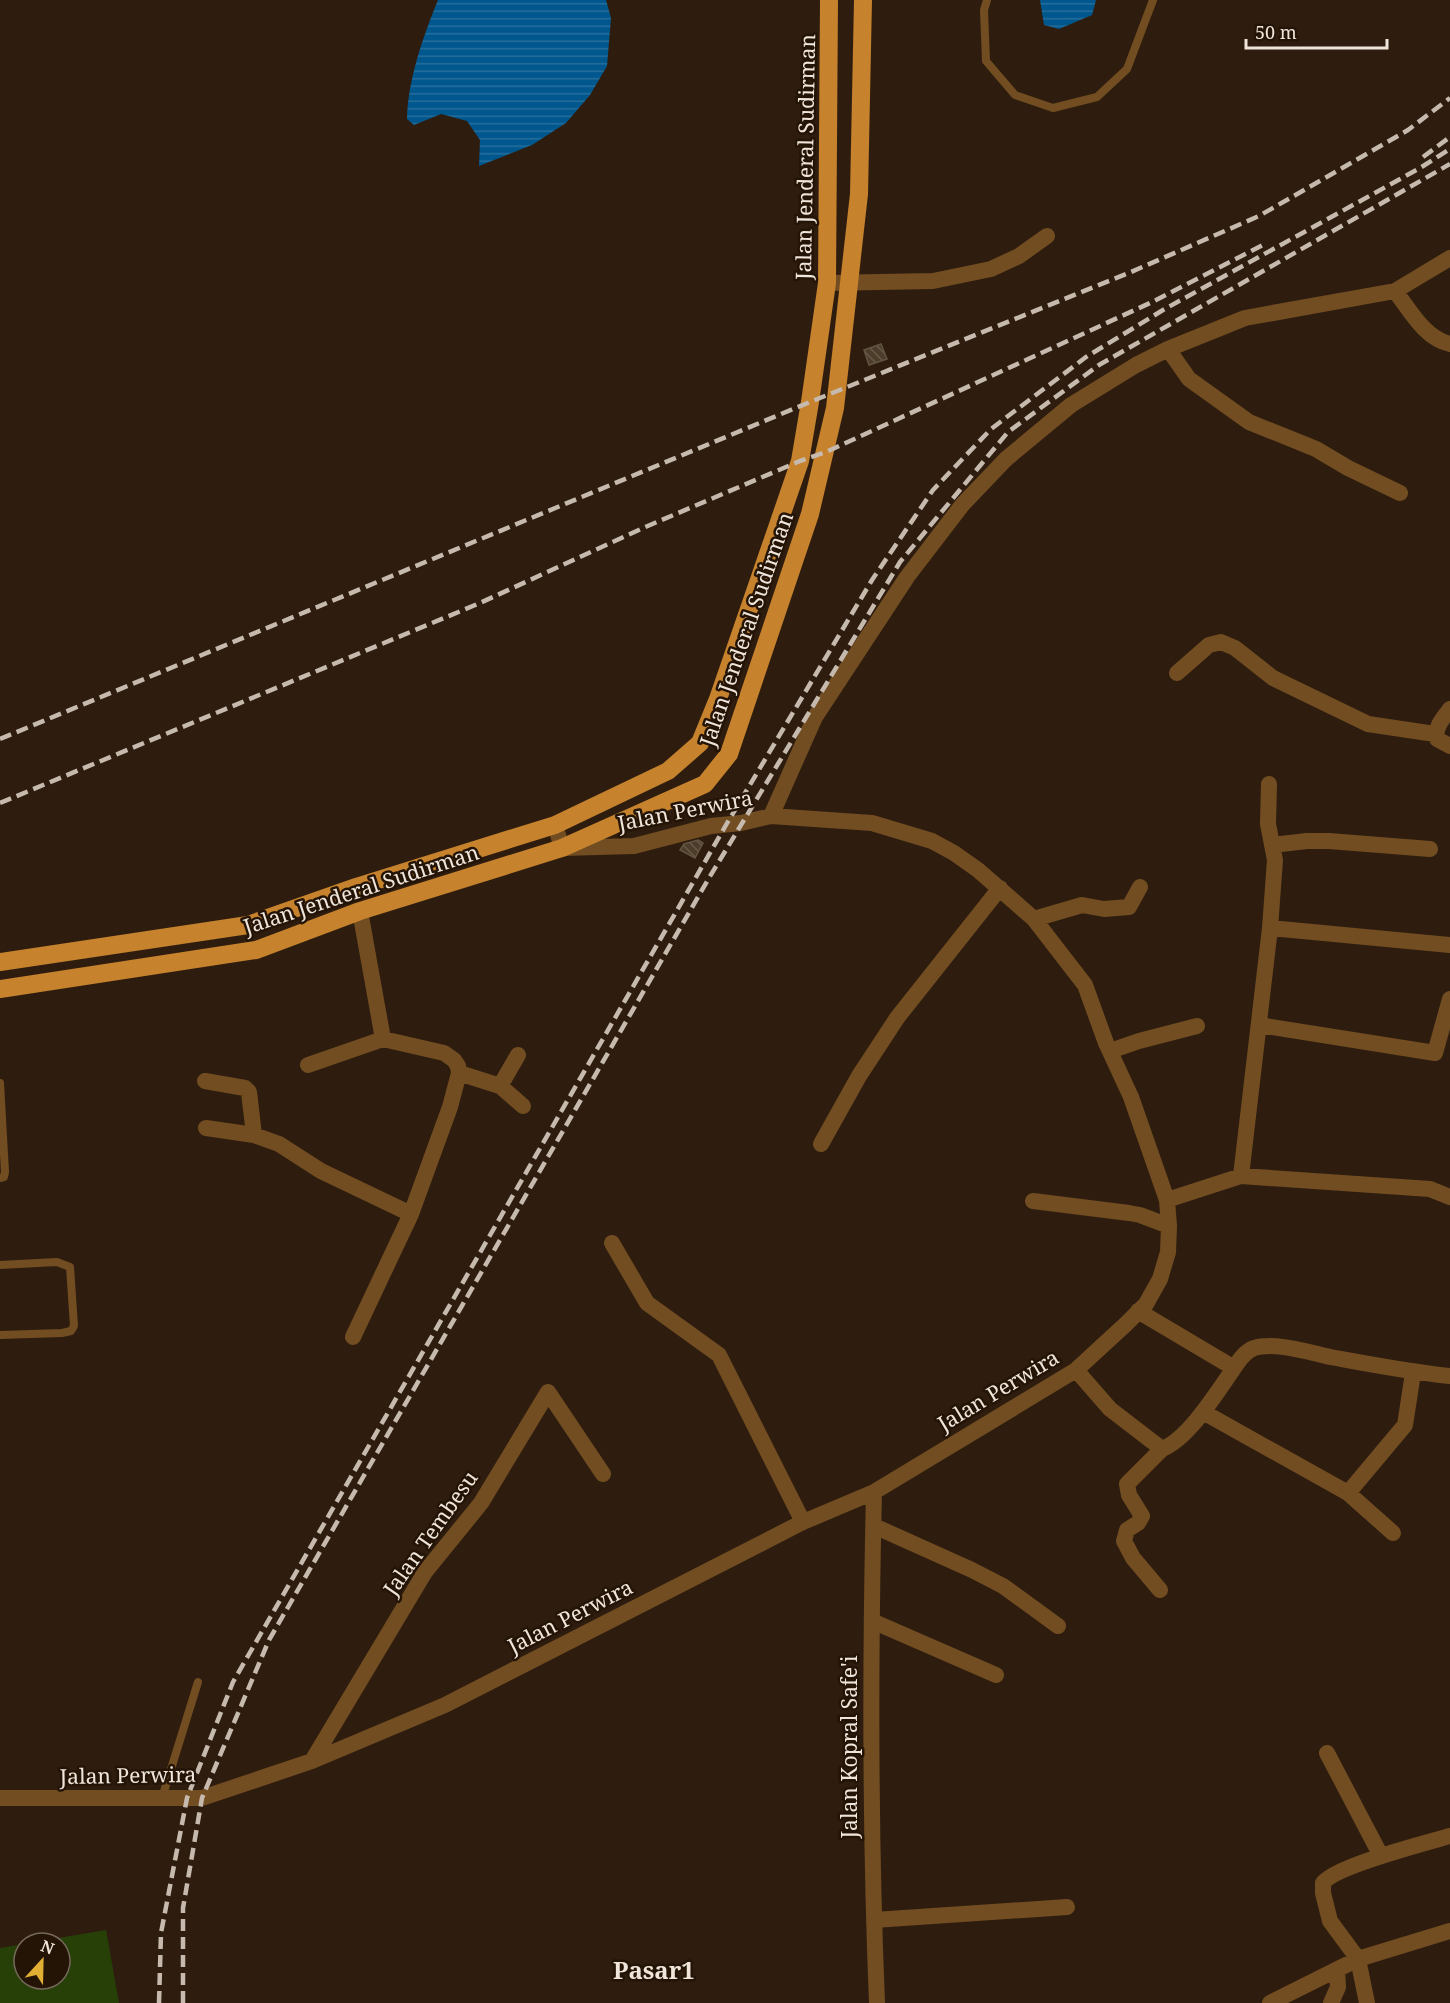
<svg xmlns="http://www.w3.org/2000/svg" width="1450" height="2003" font-family="'Noto Serif',serif">
	<defs>
		<pattern id="water-rules" width="6" height="5" patternUnits="userSpaceOnUse" patternTransform="scale(1.5)"><rect width="6" height="5" fill="#00578d"/><path d="M0 2.5h6" fill="none" stroke="#266f9c"/></pattern>
		<pattern id="building-back-hatch" width="6" height="6" patternUnits="userSpaceOnUse" patternTransform="scale(1.5)"><rect width="6" height="6" fill="#4c3d2b"/><path d="M-1 5l2 2M0 0l6 6M5-1l2 2" fill="none" stroke="#665949"/></pattern>
	</defs>
	<rect width="100%" height="100%" fill="#2e1d0f"/>
	<path fill="#274008" d="M106 1930 119 2003H0V1948L24 1944V1979H60V1943H29Z"/>
	<path fill="url(#water-rules)" d="M438 0H606L611 18 607 66 590 95 566 123 532 145 479 166 480 140 467 121 441 114 414 125 407 119C408 79 423 37 438 0Z
		M1040 0H1096L1092 15 1059 29 1044 25Z"/>
	<path fill="url(#building-back-hatch)" stroke="#635441" stroke-width="1.5" d="M881 344 887 359 869 365 864 350Z
		M698 840 703 843 695 858 680 850 684 844Z"/>
	<g fill="none" stroke-linecap="round" stroke-linejoin="round">
		<path stroke="#724d21" stroke-width="8" d="M987 0 984 10 986 61 1015 95 1053 108 1097 97 1127 69 1153 0
			M0 1083 5 1172 4 1177 0 1178
			M0 1265 57 1262 70 1267 74 1326 71 1331 62 1333 0 1335
			M162 1798 198 1682"/>
		<path stroke="#724d21" stroke-width="16" d="M827 283 933 281 991 269 1019 256 1047 236
			M1395 291C1410 310 1424 338 1450 344
			M1168 349 1189 379 1249 422 1316 449 1348 468 1400 493
			M1177 673 1209 645 1221 642 1235 648 1273 678 1368 724 1435 734
			M1450 709C1443 718 1434 728 1437 739L1450 746
			M771 816 815 717 907 577 963 504 1006 459 1071 405 1136 365 1168 349 1245 318 1395 291 1450 258
			M1272 845 1307 841H1329L1430 849
			M1034 919 1082 905 1104 909 1129 907 1140 887
			M1270 928 1450 945
			M1259 1025 1435 1053 1450 999
			M1110 1051 1139 1041 1197 1026
			M308 1065 383 1039
			M459 1073 500 1086 523 1106
			M205 1081 245 1088 249 1092 254 1135
			M500 1086 518 1055
			M206 1128 254 1135 279 1144 321 1171 411 1214
			M821 1144 859 1076 897 1018 1000 888
			M1241 1176 1270 928 1275 860 1268 824 1269 784
			M1167 1200 1241 1176 1430 1189 1450 1197
			M1033 1201 1129 1213 1140 1215 1169 1226
			M612 1243 647 1303 719 1355 803 1522
			M1138 1311 1234 1368
			M353 1337 411 1214 450 1107 459 1073 458 1066 454 1060 444 1053 383 1039 360 911
			M1076 1370 1110 1409 1162 1449C1188 1439 1216 1394 1232 1371 1238 1362 1244 1352 1254 1348 1276 1341 1314 1354 1336 1358 1374 1365 1411 1372 1450 1376
			M1203 1412 1348 1493 1393 1533
			M874 1492C870 1662 870 1832 877 2003
			M1348 1493 1405 1425 1413 1373
			M874 1526 972 1570 1003 1586 1058 1626
			M1160 1590 1133 1558 1124 1541 1127 1530 1138 1523 1142 1516 1129 1495 1127 1484 1162 1449
			M872 1621 996 1675
			M1327 1753 1381 1856
			M312 1761 425 1572 481 1503 548 1392 603 1474
			M0 1798H202L312 1761 445 1705 803 1522 874 1492 1076 1370 1126 1324 1146 1304 1160 1279 1168 1252 1169 1226 1167 1200 1131 1097 1106 1043 1085 985 1034 919 978 870 954 853 932 841 872 823 771 816 741 823 711 826 634 846 562 848 555 825
			M874 1920 1067 1907
			M1270 2003 1358 1959 1450 1931
			M1331 2003 1338 1987 1337 1970
			M1367 2003 1358 1959 1330 1921 1323 1893V1883C1335 1866 1426 1843 1450 1836"/>
		<path stroke="#c6822d" stroke-width="18" d="M0 962 248 925 356 887 555 825 668 771 700 743 718 699 800 461 810 402 827 283 829 0
			M0 989 256 950 360 911 562 848 705 784 729 754 810 514 835 408 859 194 863 0"/>
		<path stroke="#c6baaf" stroke-width="4.5" stroke-dasharray="12 6" stroke-linecap="butt" d="M1423 157 1450 137
			M0 739 810 402 1131 272 1259 216 1408 130 1450 98
			M0 803 480 603 643 528 800 461 826 452 1150 303 1263 245
			M159 2003 161 1933 187 1798 233 1682 726 825 872 580 933 490 991 429 1086 357 1163 310 1420 168 1450 149
			M183 2003V1908L202 1798 269 1640 709 878 900 562 1008 432 1099 365 1450 164"/>
	</g>
	<g text-anchor="middle" dominant-baseline="central" stroke-width="5" stroke-linejoin="round" paint-order="stroke">
		<g font-size="21" fill="#f0e5db" stroke="#241406">
			<text transform="translate(805 157) rotate(-89)">Jalan Jenderal Sudirman</text>
			<text transform="translate(746 629) rotate(-71)">Jalan Jenderal Sudirman</text>
			<text transform="translate(685 810) rotate(-11)">Jalan Perwira</text>
			<text transform="translate(361 889) rotate(-18)">Jalan Jenderal Sudirman</text>
			<text transform="translate(998 1390) rotate(-31)">Jalan Perwira</text>
			<text transform="translate(430 1533) rotate(-55)">Jalan Tembesu</text>
			<text transform="translate(570 1616) rotate(-27)">Jalan Perwira</text>
			<text transform="translate(849 1747) rotate(-90)">Jalan Kopral Safe'i</text>
			<text transform="translate(128 1775) rotate(-1)">Jalan Perwira</text>
		</g>
		<g font-size="24" font-weight="bold" fill="#f0e5db" stroke="#241406">
			<text x="654" y="1969">Pasar1</text>
		</g>
	</g>
	<g transform="translate(42 1961) rotate(22)"><circle r="28" fill="#241406" stroke="#76685b" stroke-width="1.5"/>
	<path d="M0-4.5L10 22L0 15L-10 22Z" fill="#e1af34"/>
	<text y="-9" font-size="16" font-weight="bold" text-anchor="middle" fill="#f0e5db">N</text>
	</g>
	<path d="M1246 39v9h141v-9" fill="none" stroke="#f0e5db" stroke-width="3"/>
	<text x="1255" y="39" font-size="18" fill="#f0e5db" stroke="#241406" stroke-width="4.5" paint-order="stroke">50 m</text>
</svg>
